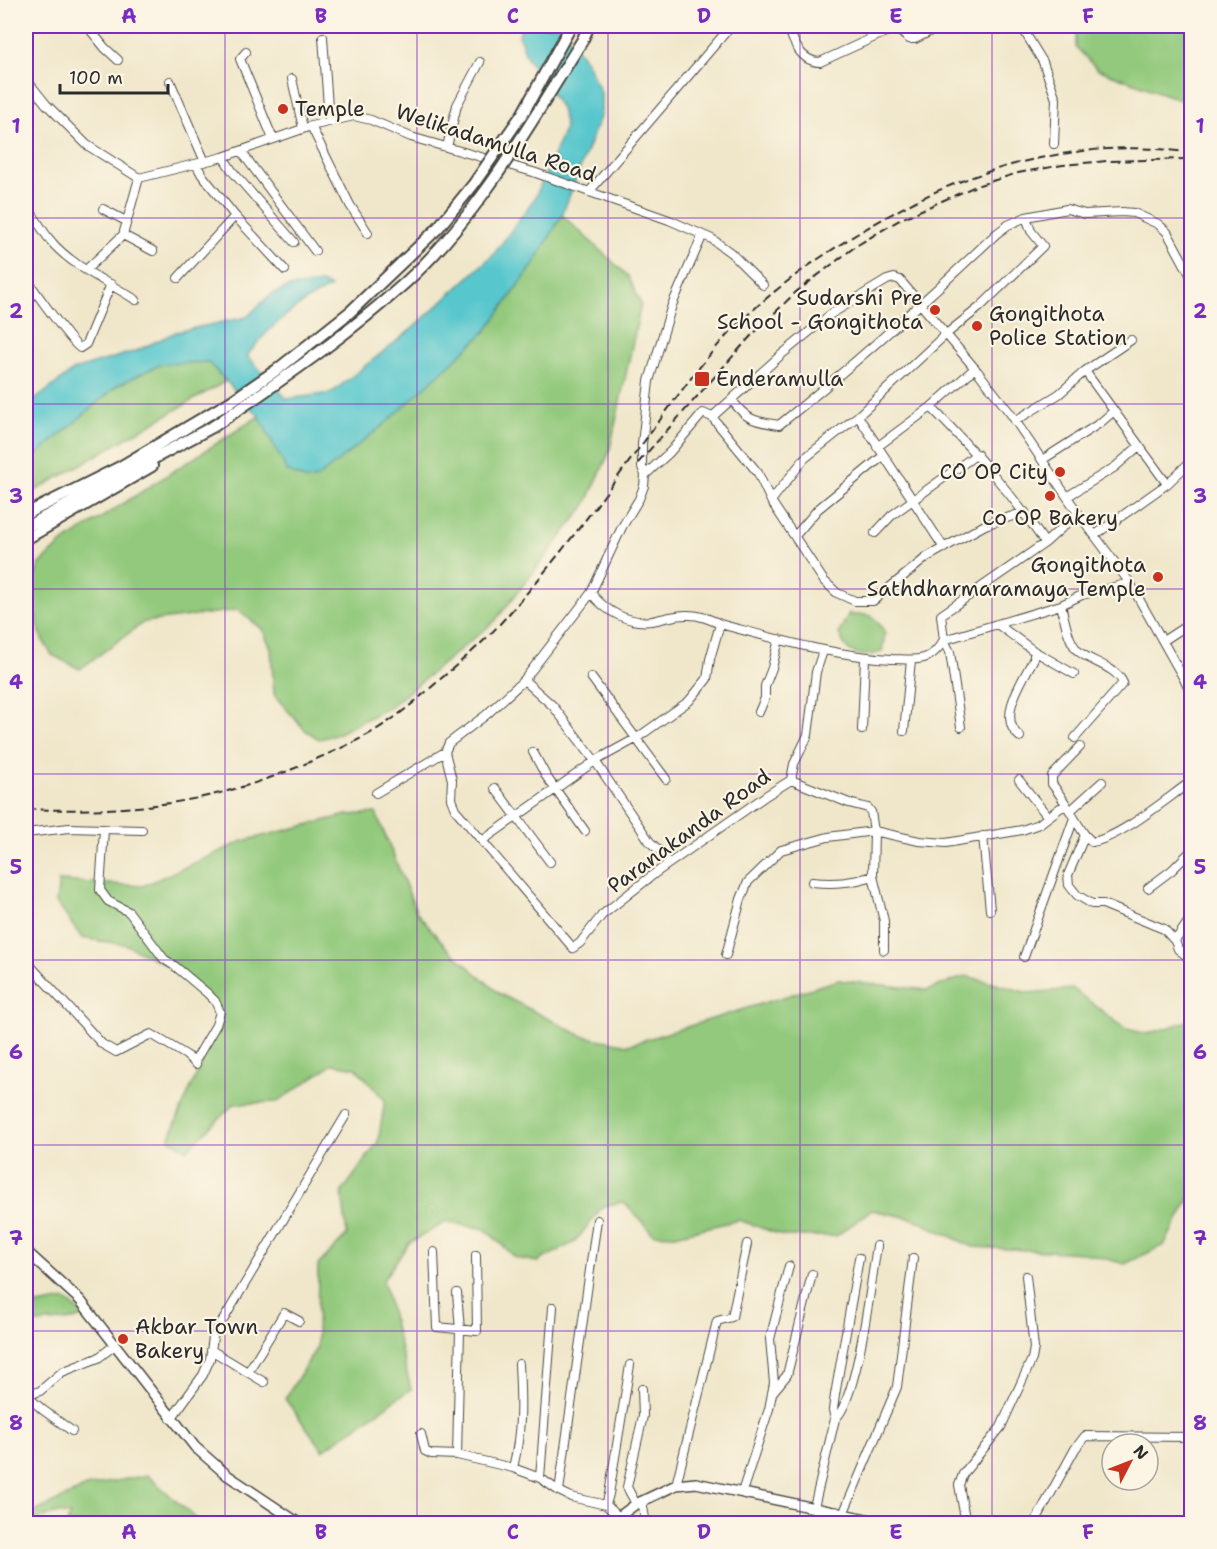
<svg xmlns="http://www.w3.org/2000/svg" width="1217" height="1549" font-family="'Shantell Sans',sans-serif">
	<rect width="100%" height="100%" fill="#fcf5e5"/>
	<filter id="ink" filterUnits="userSpaceOnUse"><feTurbulence type="fractalNoise" baseFrequency=".0167" numOctaves="2"/><feDisplacementMap in="SourceGraphic" scale="12" xChannelSelector="R" yChannelSelector="G"/><feConvolveMatrix kernelMatrix="1 2 1 2 8 2 1 2 1" color-interpolation-filters="sRGB"/></filter>
	<filter id="wash" filterUnits="userSpaceOnUse"><feTurbulence type="fractalNoise" baseFrequency=".008" numOctaves="4" result="noise"/><feDisplacementMap in="SourceGraphic" scale="24" xChannelSelector="R" yChannelSelector="G"/><feGaussianBlur stdDeviation="1.35" result="paint"/><feColorMatrix in="noise" values="0 0 0 0 0 0 0 0 0 0 0 0 0 0 0 0 0 1.4 0 .05"/><feComposite in="paint" operator="in"/></filter>
	<g filter="url(#wash)">
		<rect width="100%" height="100%" fill="#f0e7cb"/>
		<path fill="#92c97c" stroke="#5e7a54" stroke-width="1.5" d="M1076 26H1191V104L1097 69 1076 47Z
			M562 215 628 276 641 304 609 453 585 506 495 621 391 706 335 735 319 739 305 730 274 695 271 648 262 629 238 610 144 622 80 669 52 655 42 639 28 593 39 565 62 543 259 416 287 471 486 331 534 264Z
			M208 362 226 381 26 496V464L118 385 161 364Z
			M849 613 851 615C871 613 874 615 885 633L882 651C873 657 858 656 849 650 844 647 842 638 839 633Z
			M376 813 417 913 447 948 500 994 582 1036 628 1045 838 980 928 990 966 976 1029 993 1073 989 1126 1029 1148 1034 1191 1020V1196L1164 1245 1125 1264 1084 1253 973 1247 914 1219 872 1210 836 1236H784L739 1220 675 1235 653 1234 624 1202 603 1206 575 1242 537 1262 516 1258 485 1229 446 1222 409 1243 383 1280 411 1389 323 1450 285 1399 317 1347 318 1265 347 1235 342 1192 378 1142 385 1100 356 1068 333 1064 277 1102 234 1104 187 1150 169 1139 219 1021 212 1002 181 972 127 945 82 938 56 902 59 881 143 886 243 841 347 815Z
			M66 1300 85 1316 74 1320 26 1324V1303L37 1305Z
			M147 1475 201 1523H67L70 1515 58 1513 33 1520V1513L86 1487Z"/>
		<path fill="#59c7cd" stroke="#42797c" stroke-width="1.5" d="M521 26H560L586 61 601 93V114L562 215 534 264 486 331 386 423 317 478 307 480 287 471 259 416 208 362 161 364 118 385 26 464V412L32 402 74 370 136 351 176 332 247 317 270 295 289 287 321 283 331 287C299 302 268 327 247 356L287 399 331 393 413 328 494 254 535 198 565 128 561 108 526 56 519 36Z"/>
	</g>
	<g filter="url(#ink)">
		<g fill="none" stroke-linecap="round" stroke-linejoin="round">
			<defs>
				<path id="minor" d="M87 26 105 48 118 60
					M788 26C793 42 801 62 820 62L890 30 891 26
					M893 26 909 39H915L941 26
					M1021 26 1043 62 1056 99 1054 144
					M323 37 329 121
					M246 52 240 59 273 139
					M26 79 46 104 87 145 139 178 223 157 311 126 354 116 371 120 411 137 533 172 669 220 712 239 731 253 763 285
					M292 79 303 128
					M170 81 205 162
					M311 126 350 205 368 233
					M447 147 457 105 480 62
					M241 151 315 251
					M223 157 233 172 294 242
					M589 192 731 26
					M26 206C35 216 41 229 50 240 71 266 108 282 136 300
					M103 209 126 221
					M235 216 285 270
					M123 235 153 251
					M700 235 701 239 672 305 649 381 642 444V467L645 475 644 486 639 499 622 527 591 593 585 601 524 680 486 715 449 743 445 752 452 780 451 799 455 809 573 948 580 943 602 915 654 874 767 795 791 780 849 803 868 808 871 812 874 831 828 837 781 850 748 882 741 899 726 955
					M86 270 123 235 139 178
					M26 278C34 290 73 345 80 348L86 344 111 284
					M178 278 235 216 202 175 196 164
					M1085 371 1167 484
					M732 400C747 421 755 421 779 425 854 365 926 300 996 234L1008 225 1026 217 1067 209 1085 214 1122 212 1134 213 1158 224 1167 232 1192 278
					M931 407 975 368
					M858 416 944 548
					M712 417 758 473 771 501 824 581 837 593 855 601H873L927 557 985 525 1025 512
					M1015 421 1059 394 1085 371 1131 340
					M877 447 931 407C973 450 1012 493 1045 543
					M1042 460 1100 423 1114 411
					M645 475 670 452 703 413 712 417 781 355 831 314 887 280 894 278 900 280 978 372 1010 413 1078 513 1130 583 1184 679 1192 696
					M1068 496 1115 467 1139 446
					M771 501 805 458 858 416 945 335 980 307 1043 246 1031 231 1026 217
					M875 533 892 515 977 454
					M1095 535 1167 484 1192 460
					M795 536 818 509 883 456
					M591 593C605 611 628 624 652 621 664 619 676 614 689 615 700 615 709 619 720 624 777 639 832 656 892 659 902 659 914 661 924 658 934 655 939 647 944 640L1061 605 1082 595 1130 583
					M1061 605C1065 620 1067 638 1077 650 1089 662 1116 666 1123 683L1075 738
					M997 624 1034 651 1074 674
					M1163 641 1192 622
					M591 677 666 779
					M524 680 553 706 595 761 650 842 662 853 668 864
					M759 712 765 698V686L772 668 779 639
					M961 727 950 652 944 640 941 615 1045 543 1078 513
					M862 730 865 658
					M904 731 911 660
					M1020 737C995 718 1024 679 1034 658V651
					M1080 747 1052 776V784C1065 800 1073 818 1085 835L1068 875 1069 885 1077 895 1092 904H1103L1164 929 1175 941 1178 949 1192 960
					M533 752 546 776 585 831
					M791 780 794 764 808 735 816 672 823 651
					M1019 780 1048 817
					M495 788 550 862
					M376 793 445 752
					M1070 811 1102 782
					M142 830 104 829 100 890 108 901 129 912 164 959 176 967 207 993 215 1001 220 1012 216 1025 195 1061
					M26 833 69 828 104 829
					M1085 835 1092 842C1120 838 1167 798 1192 781
					M983 836 990 910
					M482 841 595 761 637 738 689 701 707 679 710 659 720 624
					M812 882C834 884 851 883 873 876
					M1148 888 1172 870 1192 850
					M1175 941 1192 916
					M884 950V921L873 876 874 831 919 841 946 843 1022 830 1039 824 1060 808 1066 806
					M1024 957 1074 818
					M26 961 102 1044 116 1052 151 1034 186 1055 196 1064
					M434 1252 437 1327 477 1331 476 1255
					M457 1293 460 1330 457 1455
					M211 1350 264 1382
					M248 1372 284 1313 299 1321
					M772 1393 787 1375 812 1274
					M26 1396 40 1391 62 1372 98 1358 115 1345
					M27 1396 43 1410 72 1431
					M171 1419 203 1375 210 1359 213 1337 346 1115
					M835 1419C858 1399 871 1281 877 1246
					M421 1434 425 1451 431 1454 457 1455 513 1468 540 1478 559 1491 571 1497 606 1505 619 1517
					M513 1468C522 1431 521 1402 519 1364
					M540 1478 553 1307
					M676 1485 717 1321 732 1317 747 1244
					M559 1491 597 1220
					M742 1492 769 1409 774 1383 770 1339 789 1266
					M642 1501 646 1524
					M636 1504 627 1487 643 1416 642 1389
					M606 1505 609 1494 630 1365
					M814 1507 835 1419 833 1410 835 1395 859 1258
					M26 1512 28 1524
					M844 1512 897 1387 913 1258
					M832 1524 836 1511
					M966 1524 959 1485 963 1474 1001 1427 1032 1359 1034 1348 1026 1276
					M1034 1524 1075 1449 1085 1436 1192 1437"/>
				<path id="major" d="M26 1251 80 1300 195 1447 227 1475 300 1524
					M609 1524 636 1504 676 1485 696 1483 890 1524"/>
				<path id="highway" d="M26 514 120 467 230 402
					M26 527 214 426 239 409
					M26 539 152 466"/>
			</defs>
			<use href="#minor" stroke="#494743" stroke-width="10"/>
			<use href="#major" stroke="#494743" stroke-width="12"/>
			<use href="#highway" stroke="#494743" stroke-width="14"/>
			<use href="#minor" stroke="#fff" stroke-width="8"/>
			<use href="#major" stroke="#fff" stroke-width="9"/>
			<use href="#highway" stroke="#fff" stroke-width="10"/>
			<path stroke="#2b2b2b" stroke-width="2" stroke-dasharray="9 4.5" stroke-linecap="butt" d="M638 463 750 337 796 292 856 246 901 219 976 186 1018 173 1063 165 1107 161 1188 159
				M26 809C133 813 217 804 316 759 340 749 364 738 385 724 403 712 419 698 435 684 456 665 479 647 498 626 550 569 597 505 643 443 673 403 701 361 736 326 789 274 851 235 916 201 998 160 1100 138 1192 153"/>
			<defs>
				<path id="highway-bridge" d="M230 402 278 369 350 312 437 229 473 185 523 113 571 26
					M239 409C296 370 354 329 405 283 479 216 529 125 582 41L589 26"/>
			</defs>
			<use href="#highway-bridge" stroke="#494743" stroke-width="14" stroke-linecap="butt"/>
			<use href="#highway-bridge" stroke="#fff" stroke-width="10"/>
		</g>
	</g>
	<path fill="none" stroke="#7b2cbf" stroke-width="1.5" stroke-opacity="0.55" d="M225 26V1524M417 26V1524M608 26V1524M800 26V1524M992 26V1524M26 218H1192M26 404H1192M26 589H1192M26 774H1192M26 960H1192M26 1145H1192M26 1331H1192"/>
	<g fill="#c8321e" stroke="#fcf5e5" stroke-width="2">
		<circle cx="283" cy="109" r="6"/>
		<circle cx="935" cy="310" r="6"/>
		<circle cx="977" cy="326" r="6"/>
		<rect x="694" y="371" width="16" height="16" rx="3"/>
		<circle cx="1060" cy="472" r="6"/>
		<circle cx="1050" cy="496" r="6"/>
		<circle cx="1158" cy="577" r="6"/>
		<circle cx="123" cy="1339" r="6"/>
	</g>
	<g text-anchor="middle" dominant-baseline="central" stroke-width="4.5" stroke-linejoin="round" paint-order="stroke">
		<g font-size="21" fill="#2b2b2b" stroke="#fcf5e5" text-anchor="start">
			<text x="295" y="109">Temple</text>
			<text x="923" y="298" text-anchor="end">Sudarshi Pre<tspan x="923" dy="24">School - Gongithota</tspan></text>
			<text x="989" y="314">Gongithota<tspan x="989" dy="24">Police Station</tspan></text>
			<text x="716" y="379">Enderamulla</text>
			<text x="1048" y="472" text-anchor="end">CO OP City</text>
			<text x="1050" y="518" text-anchor="middle">Co OP Bakery</text>
			<text x="1146" y="565" text-anchor="end">Gongithota<tspan x="1146" dy="24">Sathdharmaramaya Temple</tspan></text>
			<text x="135" y="1327">Akbar Town<tspan x="135" dy="24">Bakery</tspan></text>
		</g>
		<g font-size="21" fill="#2b2b2b" stroke="#fcf5e5">
			<text transform="translate(496 143) rotate(18)">Welikadamulla Road</text>
			<text transform="translate(689 831) rotate(-36)">Paranakanda Road</text>
		</g>
	</g>
	<rect width="1217" height="1549" fill="none" stroke="#fcf5e5" stroke-width="66"/>
	<g transform="translate(1130 1462) rotate(48)"><circle r="28" fill="#fcf5e5" stroke="#a8a49b" stroke-width="1.5"/>
	<path d="M0-4.5L10 22L0 15L-10 22Z" fill="#c8321e"/>
	<text y="-9" font-size="16" font-weight="bold" text-anchor="middle" fill="#2b2b2b">N</text>
	</g>
	<path d="M60 84v9h108v-9" fill="none" stroke="#2b2b2b" stroke-width="3"/>
	<text x="69" y="84" font-size="18" fill="#2b2b2b" stroke="#fcf5e5" stroke-width="4.5" paint-order="stroke">100 m</text>
	<rect x="33" y="33" width="1151" height="1483" fill="none" stroke="#7b2cbf" stroke-width="2"/>
	<g font-size="20" text-anchor="middle" font-weight="bold" fill="#7b2cbf">
		<text x="129" y="23">A</text>
		<text x="321" y="23">B</text>
		<text x="513" y="23">C</text>
		<text x="704" y="23">D</text>
		<text x="896" y="23">E</text>
		<text x="1088" y="23">F</text>
		<text x="16" y="133">1</text>
		<text x="1200" y="133">1</text>
		<text x="16" y="318">2</text>
		<text x="1200" y="318">2</text>
		<text x="16" y="503">3</text>
		<text x="1200" y="503">3</text>
		<text x="16" y="689">4</text>
		<text x="1200" y="689">4</text>
		<text x="16" y="874">5</text>
		<text x="1200" y="874">5</text>
		<text x="16" y="1059">6</text>
		<text x="1200" y="1059">6</text>
		<text x="16" y="1245">7</text>
		<text x="1200" y="1245">7</text>
		<text x="16" y="1430">8</text>
		<text x="1200" y="1430">8</text>
		<text x="129" y="1539">A</text>
		<text x="321" y="1539">B</text>
		<text x="513" y="1539">C</text>
		<text x="704" y="1539">D</text>
		<text x="896" y="1539">E</text>
		<text x="1088" y="1539">F</text>
	</g>
</svg>
